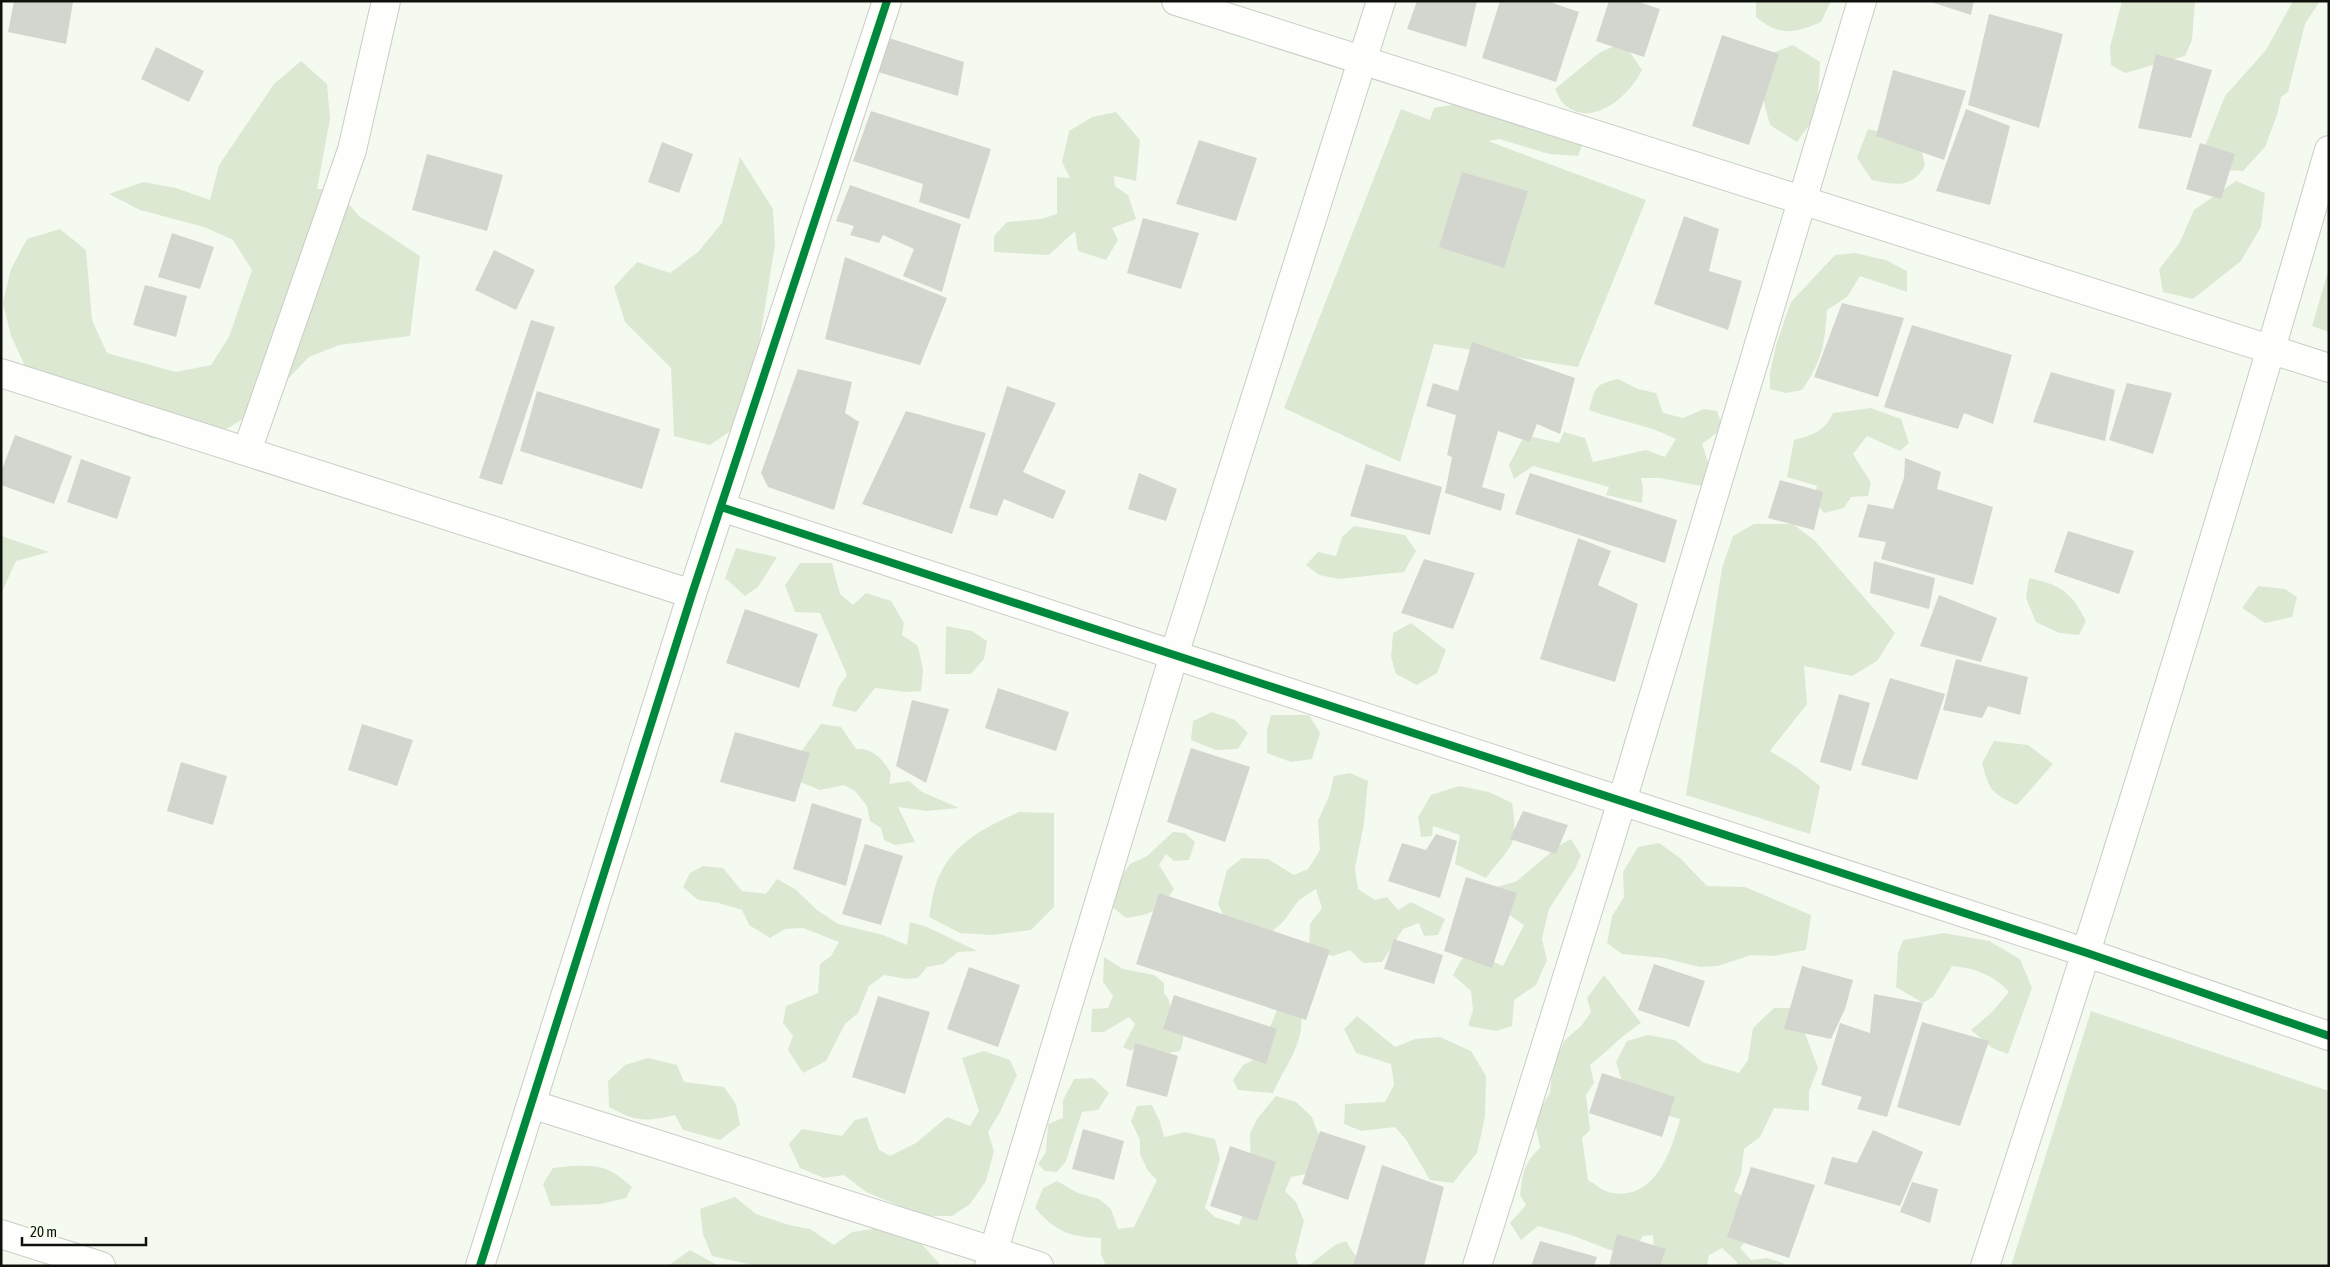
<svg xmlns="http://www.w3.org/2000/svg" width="2330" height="1267" font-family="'Asap Condensed',sans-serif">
	<rect width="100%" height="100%" fill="#f5faf0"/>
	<path fill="#dde8d2" d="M1756 1H1831L1821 22C1795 33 1780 37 1756 17Z
		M2122 1H2195L2192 40 2185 56 2125 73 2111 65 2110 47Z
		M2293 1H2320L2305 24 2288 92 2281 97 2277 115 2265 147 2243 171 2226 170 2205 146 2225 96 2266 50Z
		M1623 42 1642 70C1630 95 1593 129 1565 105 1561 102 1557 93 1555 89L1599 53Z
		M1793 45 1820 62 1817 114 1797 142 1770 125 1753 60Z
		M301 61 327 84 330 119 317 189H336L359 216 420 256 410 336 339 345 309 357 259 409 225 430 191 437 154 439 85 414 49 398 25 366 11 336 3 303 11 269 27 239 60 229 86 250 92 320 107 353 176 372 211 365 229 337 252 270 233 240 204 227 140 210 109 194 143 182 176 188 210 200 219 165 274 84Z
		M1457 104 1498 118 1518 120 1547 109H1562L1582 118 1583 143 1578 156 1549 154 1499 139 1488 141 1646 200 1578 367 1434 344 1400 462 1284 408 1401 109 1430 120 1434 108Z
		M1116 112 1140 140 1136 181 1114 176 1115 186 1128 195 1136 219 1112 228 1118 240 1106 260 1078 251 1075 231 1049 255 994 252V236L1007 222 1041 219 1057 214V177L1070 178 1062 162 1069 131 1092 117Z
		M1868 129 1891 134 1922 151 1925 166C1911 189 1896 185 1872 180L1857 158Z
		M740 157 773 209 775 245 751 393 739 425 710 445 674 436 671 368 625 322 614 287 637 262 670 273 698 252 722 223Z
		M2236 181 2265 193 2261 227 2241 261 2193 299 2163 292 2159 269 2179 244 2194 210Z
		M1855 253 1886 260 1907 271V292L1860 276 1847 297 1827 310C1825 344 1822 361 1802 390L1786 393 1770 389V373L1776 345 1791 302 1835 255Z
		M2329 268V332L2312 326Z
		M1618 379 1638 389 1656 393 1663 413 1683 418 1704 409 1717 411 1723 428 1702 444 1709 465 1706 487 1660 478H1641L1643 487 1642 503 1606 495 1609 487 1533 466 1514 479 1509 465 1522 440 1534 437 1559 443 1564 432 1585 438 1593 462 1646 450 1665 457 1676 439C1649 425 1618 421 1589 410 1596 386 1594 385 1618 379Z
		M1871 408 1901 419 1909 443 1900 451 1867 436 1853 454 1871 483 1868 496 1851 497 1844 508 1824 513 1813 499 1817 486 1787 477 1794 440C1813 435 1824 432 1833 413Z
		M1754 524H1793L1815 541 1895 633 1877 661 1852 676 1804 666 1807 704 1770 751 1796 767 1820 786 1810 834 1686 795 1722 568 1733 536Z
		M1354 526 1405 535 1416 551 1404 572 1339 579 1319 575 1306 565 1318 552 1336 556 1342 537Z
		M1 536 49 552 16 561 1 594Z
		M736 548 777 557 758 587 745 596 725 578Z
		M800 563H832L840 594 853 605 866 593 891 601 904 623 902 635 918 646 923 670 921 691 906 692 875 688 856 712 832 706 838 688 847 675 820 613 795 612 785 585Z
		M2029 578C2062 585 2071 592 2086 621L2079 635 2059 633 2036 622 2026 598Z
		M2258 586 2285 589 2297 597 2292 617 2265 623 2242 608Z
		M1411 623 1446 650 1437 673 1417 685 1396 674 1391 657 1393 633Z
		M946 626 972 631 987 641 984 659 971 674H945Z
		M1212 712 1235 720 1248 733 1238 749 1216 750 1191 740 1193 721Z
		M1271 715H1309L1320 733 1312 759 1291 762 1267 753V730Z
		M821 724 841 727 856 749C874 748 882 759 891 773L889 784 909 781 922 792 959 808 926 811 898 807 915 842 895 845 884 840 881 828 870 821 867 806 855 791 844 785 820 790 800 782 795 760Z
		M1994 741 2028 745 2053 764 2017 805C1992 794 1989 790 1982 763Z
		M1350 773 1368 781 1364 824 1355 868 1358 889 1375 900 1387 897 1398 910 1411 902 1445 919 1438 935 1424 936 1419 923 1403 929 1382 962 1363 963 1350 950 1333 956 1309 948 1310 924 1322 908 1316 889 1299 900 1283 922 1263 939 1230 929 1218 904 1227 870 1242 858 1268 859 1294 875 1308 869 1320 850 1318 821 1329 796 1334 776Z
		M1459 786 1489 792 1512 803C1519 849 1511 844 1486 878L1455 864 1460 835 1433 826 1432 836 1421 837 1418 817 1431 795Z
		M1019 812 1054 813V907L1031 930 992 935 960 933 929 917C931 907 932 896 935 887 948 845 983 828 1019 812Z
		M1173 832 1185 833 1195 842 1189 860 1174 861 1166 854 1159 865 1174 889C1159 911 1153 914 1126 918L1111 906 1113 888 1130 864 1147 856Z
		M1571 839 1581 855 1575 869 1549 909 1542 939 1547 960 1536 985 1514 1000 1512 1026 1496 1031 1468 1026 1473 1010 1471 991 1453 975 1463 957 1481 956 1503 966 1524 925 1495 905 1497 887 1517 881 1557 847Z
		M1659 843 1680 858 1707 886 1745 887 1811 915 1806 950 1773 956 1751 955 1718 966 1700 967 1663 958 1622 954 1607 943 1612 916 1624 897 1623 872 1638 847Z
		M703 866 723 868 742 891 766 894 777 879 795 889 817 910 838 924 883 935 907 945 910 922 927 927 977 951 958 952 943 964 927 967 918 978 906 979 884 975 869 986 858 1013 845 1024 826 1061 803 1073 788 1050 793 1036 783 1023 786 1006 818 993 820 964 831 956 839 942 803 928 785 929 770 938 749 925 742 910 719 903 698 900 683 887 690 873Z
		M1944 933 1989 941 2020 959 2032 988 2008 1054 1992 1048 1971 1030 1991 1013 2009 992C1994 975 1974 968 1952 966L1933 997 1923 1003 1896 987 1898 953 1903 940Z
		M1104 957 1123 969 1154 975 1164 983V993C1170 999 1169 1003 1172 1011 1179 1026 1188 1033 1180 1051L1169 1053 1137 1045 1131 1051 1123 1047 1135 1024 1129 1017 1104 1032H1091L1092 1009 1108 1008 1113 996 1103 982Z
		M1604 975 1641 1023C1622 1035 1608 1051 1590 1065L1594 1083 1586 1095 1590 1130 1582 1138 1588 1180C1595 1184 1604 1192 1612 1193 1655 1200 1671 1152 1680 1119L1648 1110 1627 1098 1616 1062 1627 1041 1648 1035 1675 1040 1702 1062 1739 1073 1748 1060 1753 1028 1774 1008H1793L1799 1017 1818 1068 1809 1091V1111L1774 1108 1760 1137 1744 1149 1741 1174 1734 1191 1745 1198 1747 1239 1740 1248 1751 1260 1767 1258 1783 1263 1784 1266H1737V1262L1722 1248 1709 1255 1707 1266H1661L1654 1256 1653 1235 1643 1236 1634 1250 1623 1255 1571 1235 1538 1226 1521 1240 1510 1223 1526 1205 1520 1195C1523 1173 1523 1164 1540 1148L1536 1127 1540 1109 1550 1093 1553 1065 1564 1041 1582 1025 1591 1012 1587 998Z
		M1279 1005 1302 1010C1301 1016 1302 1024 1301 1030 1297 1053 1282 1072 1273 1093L1238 1090 1233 1080 1243 1065 1262 1056 1268 1032Z
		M2091 1011 2329 1091V1266H2011Z
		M1357 1016 1395 1047 1415 1039 1440 1037 1471 1051 1486 1076 1485 1117 1477 1153 1453 1183 1430 1180 1407 1141 1395 1127 1361 1131 1344 1124 1345 1104 1385 1102 1394 1085 1391 1064 1356 1053 1344 1029Z
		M984 1051 1010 1060 1017 1075 1000 1112 988 1132 994 1151 986 1181 970 1204 952 1216H928L912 1211 866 1192 844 1175 824 1178 800 1168 789 1144 802 1129 842 1136 855 1120 867 1117 879 1150 890 1156 916 1143 947 1117 970 1126 979 1111 962 1058Z
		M648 1058 677 1065 684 1082 724 1087 736 1104 740 1125 720 1140 683 1130 675 1115C644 1122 637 1122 609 1107L608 1081 625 1065Z
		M1093 1078 1109 1093 1098 1110 1082 1112 1066 1161 1057 1172 1045 1171 1038 1164 1046 1152 1048 1124 1063 1118V1100L1074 1079Z
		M1276 1096 1296 1102 1312 1117 1323 1147 1316 1172 1291 1177 1285 1191 1296 1202 1304 1221 1295 1255 1299 1266H1106L1101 1254V1238C1070 1237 1056 1232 1035 1208L1043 1188 1057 1181 1078 1193 1099 1199 1111 1209 1118 1229 1134 1227 1157 1180 1148 1171 1140 1154V1140L1131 1121 1137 1106 1152 1105 1160 1122 1164 1137 1185 1132 1215 1139 1220 1159 1205 1208 1215 1217 1239 1225 1247 1204 1251 1165 1250 1134 1257 1119Z
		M571 1166C602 1165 609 1167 632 1187L626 1198 601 1204 551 1206 543 1184 553 1168Z
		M735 1197 756 1214 789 1225 810 1229 834 1245 852 1232 879 1228 915 1237 939 1263V1266H757L712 1256 703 1234 700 1209Z
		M1346 1241 1362 1266H1308L1335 1245Z
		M690 1250 719 1266H668Z"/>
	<path fill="#d3d6cf" d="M14 1 73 2 66 44 8 32Z
		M1417 1H1477L1466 47 1407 29Z
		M1500 1H1547L1579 12 1556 82 1482 58Z
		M1609 1H1636L1660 9 1644 57 1596 41Z
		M1928 1H1974L1971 15Z
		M1989 14 2063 34 2039 128 1968 105Z
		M1722 35 1779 54 1749 145 1692 126Z
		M889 38 964 62 958 96 878 72Z
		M156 47 204 71 189 102 141 79Z
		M2156 54 2212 70 2191 138 2138 128Z
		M1893 70 1966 91 1944 160 1876 136Z
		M1966 109 2010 126 1990 205 1936 191Z
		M871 111 991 149 969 219 919 202 923 184 853 161Z
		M1199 140 1257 158 1236 221 1176 204Z
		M662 142 693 154 679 193 648 182Z
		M2200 143 2235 154 2221 199 2186 189Z
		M427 154 503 175 487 231 412 210Z
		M1462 172 1528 191 1504 268 1439 247Z
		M850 185 961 224 942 292 903 276 914 249 883 235 879 243 850 235 854 226 836 221Z
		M1684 216 1719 229 1709 271 1742 281 1728 330 1654 304Z
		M1143 218 1199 233 1181 289 1127 273Z
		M172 233 214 247 200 289 158 277Z
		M494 250 535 270 516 310 475 290Z
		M845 257 947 298 920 365 825 339Z
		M145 285 187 296 176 337 133 325Z
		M1842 303 1904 318 1878 397 1814 377Z
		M531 320 555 327 502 485 479 478Z
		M1912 325 2012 355 1993 424 1964 413 1958 429 1884 407Z
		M1472 342 1575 378 1560 434 1537 424 1530 442 1498 431 1482 487 1505 494 1501 511 1445 493 1452 457 1447 455 1456 415 1426 406 1433 383 1458 391Z
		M798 369 852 382 845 413 859 422 834 510 768 487 761 473Z
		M2051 372 2115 390 2105 441 2033 422Z
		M2127 383 2172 393 2153 454 2109 440Z
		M1007 386 1056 403 1023 472 1066 491 1053 519 1004 499 997 516 969 508Z
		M537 391 660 429 642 489 520 451Z
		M906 411 986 433 952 534 862 504Z
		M15 435 72 456 54 504 1 485V472Z
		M1905 458 1941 472 1937 489 1993 507 1973 585 1881 559 1886 542 1858 537 1868 504 1893 509 1904 478Z
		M81 459 131 477 117 519 67 502Z
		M1366 464 1442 487 1430 535 1350 516Z
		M1139 473 1177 489 1166 521 1128 509Z
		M1530 473 1677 520 1665 563 1515 514Z
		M1780 480 1823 492 1814 530 1768 518Z
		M2068 531 2134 551 2119 594 2054 572Z
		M1578 538 1611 551 1598 585 1638 604 1615 682 1540 659Z
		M1424 559 1475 573 1453 629 1401 613Z
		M1874 561 1935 578 1929 609 1870 593Z
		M1939 595 1997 618 1981 662 1920 646Z
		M745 609 818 634 799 688 726 663Z
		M1956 659 2028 677 2020 715 1988 706 1982 718 1943 710Z
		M1890 678 1945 694 1917 780 1861 765Z
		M998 688 1069 712 1056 751 985 728Z
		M1839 694 1870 703 1851 771 1820 762Z
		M912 700 949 709 926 783 896 766Z
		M362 724 413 740 397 786 348 770Z
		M735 732 810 753 795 802 720 782Z
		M1191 748 1250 767 1225 842 1167 822Z
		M181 762 227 776 213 825 167 811Z
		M812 803 862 819 846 886 793 869Z
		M1523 811 1568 825 1556 854 1510 839Z
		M1436 834 1457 841 1440 898 1388 881 1402 843 1426 850Z
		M865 844 903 856 881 925 842 914Z
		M1466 877 1517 893 1492 968 1444 951Z
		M1159 893 1330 950 1306 1020 1136 964Z
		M1394 939 1443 955 1434 984 1384 969Z
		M1654 964 1705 981 1689 1027 1638 1010Z
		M1802 966 1853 980 1845 1009 1831 1039 1784 1029Z
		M969 967 1020 985 998 1047 947 1029Z
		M1874 994 1923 1003 1887 1117 1857 1109 1862 1097 1821 1085 1840 1023 1870 1033Z
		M1174 995 1277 1029 1266 1064 1163 1029Z
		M878 996 930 1012 905 1094 852 1077Z
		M1922 1022 1989 1041 1960 1126 1897 1107Z
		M1135 1043 1178 1056 1167 1097 1126 1086Z
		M1602 1073 1675 1097 1662 1137 1589 1113Z
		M1083 1129 1124 1141 1114 1180 1072 1169Z
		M1873 1130 1923 1152 1900 1206 1824 1184 1832 1157 1857 1163Z
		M1320 1131 1366 1146 1348 1200 1302 1184Z
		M1230 1146 1276 1162 1257 1221 1210 1206Z
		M1382 1165 1444 1187 1424 1266H1353Z
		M1751 1167 1815 1185 1789 1258 1727 1237Z
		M1912 1182 1938 1189 1930 1223 1900 1212Z
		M1617 1234 1666 1249 1660 1266H1609Z
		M1540 1241 1597 1257 1594 1266H1531Z"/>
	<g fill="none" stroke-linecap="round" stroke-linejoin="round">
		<defs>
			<path id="street" d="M1176 1 2329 368
				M1 373 692 594
				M247 451 352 150 386 1
				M721 507 2087 953 2329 1036
				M531 1104 1039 1266
				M1 1234 101 1266
				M480 1266 692 594 887 1
				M989 1266 1174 655 1381 1
				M1477 1266 1622 801 1862 1
				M1985 1266C2106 896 2221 524 2329 150"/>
		</defs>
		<use href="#street" stroke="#c9cdc6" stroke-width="30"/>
		<use href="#street" stroke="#fefefd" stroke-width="28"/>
		<defs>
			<path id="cycleway" d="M721 507 2087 953 2329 1036
				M480 1266 692 594 887 1"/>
		</defs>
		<use href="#cycleway" stroke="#f5fded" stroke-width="11"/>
		<use href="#cycleway" stroke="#00873e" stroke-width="8"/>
	</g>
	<rect width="2330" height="1267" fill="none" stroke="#0f120c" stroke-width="5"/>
	<path d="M22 1237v8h124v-8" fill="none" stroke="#0f120c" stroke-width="2.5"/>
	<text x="30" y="1237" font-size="15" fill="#0f120c" stroke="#f5fded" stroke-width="4" paint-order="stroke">20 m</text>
</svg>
